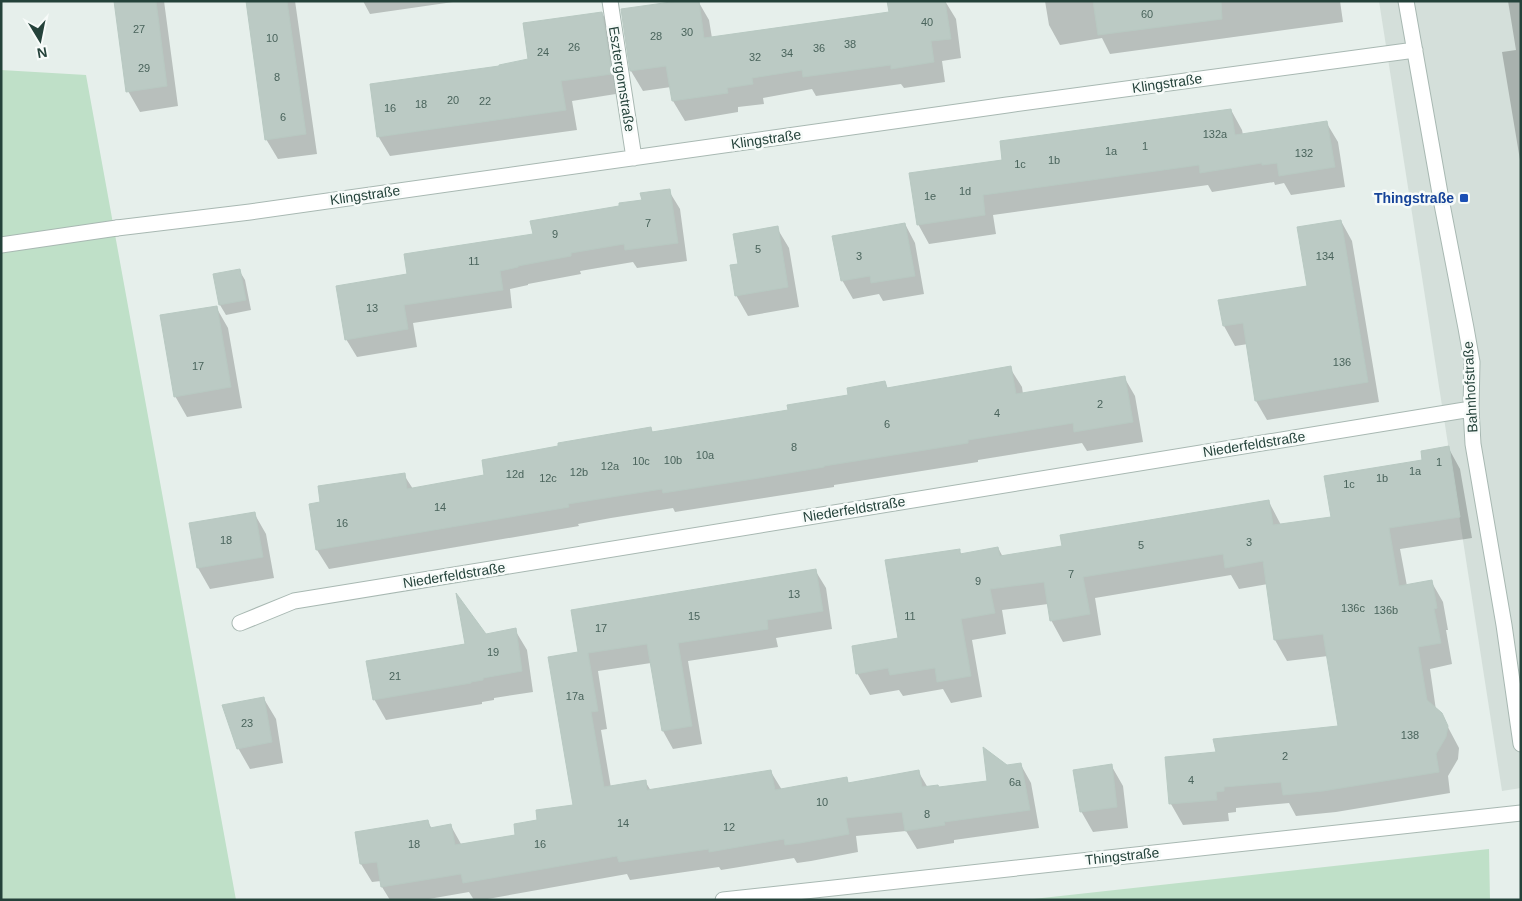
<svg xmlns="http://www.w3.org/2000/svg" width="1522" height="901" font-family="Arial,sans-serif">
	<rect width="100%" height="100%" fill="#e6efeb"/>
	<path fill="#d4dfda" d="M1379 1H1521V788L1502 791Z"/>
	<path fill="#bfe0c8" d="M1 70 86 75 236 900H1Z
		M1489 849 1490 900H1024Z"/>
	<path fill="#0003" d="M115 1H164L178 106 140 112 128 91Z
		M247 1H295L317 154 278 159 266 139Z
		M363 1H460L370 14Z
		M698 1 709 20 712 38 890 13 889 1H945L956 19 961 58 942 61 945 82 904 88 901 84 816 96 812 89 763 98 764 104 738 107V112L685 121 673 101 671 87 643 91 631 71 622 10Z
		M1045 1H1340L1343 22 1110 54 1102 38 1060 45 1049 25Z
		M1508 1H1521V166L1502 52 1516 50Z
		M602 13 613 33 622 93 572 101 577 130 390 156 378 136 501 68 530 60Z
		M1231 110 1242 130 1243 135 1326 122 1338 142 1345 187 1291 195 1284 183 1275 185 1274 182 1212 192 1208 185 993 215 996 234 929 244 918 224 1004 161Z
		M669 191 680 209 687 261 637 268 633 262 580 271 581 274 528 284V285L510 289 512 308 413 323 417 347 357 357 346 339 409 275 620 207 643 201Z
		M1341 221 1352 241 1379 402 1267 420 1256 401 1248 344 1235 346 1224 326 1308 287Z
		M905 224 915 243 924 294 883 301 879 294 853 299 842 280Z
		M777 228 789 248 799 307 748 316 736 295 739 265Z
		M239 270 245 280 251 310 226 315 220 305 215 275Z
		M216 307 228 328 242 408 187 417 175 396Z
		M1010 368 1022 387 1023 394 1124 377 1135 396 1143 442 1087 451 1082 443 978 460V462L834 485V487L764 498 675 512 673 508 611 518 578 524 579 526 329 569 317 550 311 505 322 503 404 475 413 489 486 476 651 429 653 433 789 411 849 396 885 383 888 389Z
		M1448 447 1460 469 1472 538 1400 549 1407 586 1431 581 1443 602 1448 630H1446L1452 664 1430 669 1436 710 1441 714 1459 748 1458 759 1448 776 1450 793 1336 812 1296 816 1289 803 1236 808V812L1228 813 1229 821 1183 825 1171 804 1217 753 1339 727 1328 656 1287 661 1275 640 1268 584 1239 589 1231 575 1095 598 1101 635 1063 642 1051 620 1048 604 1002 610 1006 634 972 640 982 697 951 703 943 689 903 696 899 690 870 695 857 673 900 639 959 550 962 555 998 548 1003 557 1063 548 1269 502 1281 525 1333 518Z
		M254 513 266 534 274 578 210 589 198 568 191 524Z
		M815 570 826 588 832 629 776 638 778 647 688 661 702 744 673 749 663 731 651 663 598 671 607 729 601 730 611 788 645 781 651 791 771 772 782 790 847 779 849 784 918 771 928 788 939 789 988 782 1006 767 1021 765 1031 783 1039 828 954 840V843L917 849 906 831 856 836 858 852 811 861 797 863 794 858 721 870 719 867 630 880 627 874 482 900H474L469 892 423 900H390L382 887 381 881 372 882 361 864 356 833 428 822 432 829 451 826 461 844 517 836 539 821 575 806 579 653Z
		M515 630 527 650 533 692 494 698V700L482 702V704L386 720 374 699 486 635Z
		M264 699 276 719 283 763 250 769 238 748Z
		M1111 765 1123 786 1128 828 1093 832 1081 811Z"/>
	<path fill="#bbcac4" stroke="#b8c9c2" d="M114 1H156L167 86 126 92Z
		M246 1H287L306 134 265 140Z
		M678 1H699L704 38 889 12 887 1H945L951 39 931 41 934 62 891 69V65L803 77 802 70 752 78 753 84 727 88 728 93 672 101 666 66 630 71 621 9Z
		M1093 1H1221L1222 19 1098 35Z
		M602 12 612 74 561 81 566 110 377 137 370 84 499 66V65L528 59 523 23Z
		M1231 109 1235 135 1327 121 1335 167 1279 176 1277 163 1262 165V163L1200 173 1199 165 983 195 985 215 917 225 909 173 1002 160 1000 141Z
		M670 189 678 243 625 250 624 244 571 253V256L518 266V267L500 271 503 290 404 305 408 329 345 340 336 286 407 274 404 254 533 234 530 221 619 206V203L642 200 640 193Z
		M1341 220 1368 382 1255 401 1243 323 1223 326 1218 300 1307 286 1297 227Z
		M905 223 915 276 871 283 870 276 841 281 832 236Z
		M778 226 788 287 735 296 730 265 738 264 733 234Z
		M240 269 246 300 219 305 213 274Z
		M217 306 231 387 174 397 160 315Z
		M1011 366 1016 394 1125 376 1133 422 1074 432 1073 423 968 440V443L925 450 824 466V467L753 479 663 493 662 489 599 499 568 504 569 507 316 550 309 504 320 502 318 486 405 473 407 489 484 475 482 460 558 446V443L651 427 652 432 788 410 787 405 848 395 847 388 885 381 887 388Z
		M1449 446 1460 517 1389 528 1399 586 1432 580 1437 608 1434 609 1441 643 1418 647 1427 700 1442 713 1448 726 1446 737 1436 754 1439 772 1323 791 1283 795 1281 782 1224 787V791L1216 792 1217 800 1169 804 1165 757 1216 752 1213 739 1338 726 1323 634 1274 640 1263 561 1225 568 1223 554 1083 577 1090 614 1050 621 1044 582 990 589 995 613 961 619 971 676 937 682 935 668 890 675 888 668 856 674 852 646 898 638 885 560 960 549V554L998 547 1000 556 1062 546 1060 535 1269 500 1273 525 1331 517 1324 476 1422 460 1421 451Z
		M255 512 263 557 197 568 189 523Z
		M816 569 823 611 767 620 768 629 678 643 692 726 662 731 647 644 588 653 598 711 591 712 604 787 646 780 647 790 771 770 775 790 847 777 848 783 919 770 922 787 938 785 939 787 987 781 983 747 1007 765 1021 763 1030 810 944 822 945 825 905 831 902 812 846 818 849 834 800 843 785 845 784 839 709 852V849L619 862 617 856 463 883 461 874 381 887 377 862 360 864 355 832 428 820 430 828 451 824 455 845 515 835 514 824 537 820 536 810 573 805 548 657 578 652 571 610Z
		M456 593 486 634 516 628 522 671 483 678V680L471 682V683L373 700 366 661 465 644Z
		M264 697 272 742 237 749 222 705Z
		M1112 764 1117 807 1080 812 1073 770Z"/>
	<g fill="none" stroke-linecap="round" stroke-linejoin="round">
		<defs>
			<path id="lane" d="M1 245 117 228"/>
			<path id="street" d="M610 1 634 158
				M1406 1 1441 199 1466 328 1472 362 1471 409 1473 444 1504 625 1521 744
				M117 228 250 212 1007 105 1415 50
				M240 623 294 601 1471 409
				M723 900 1521 813"/>
		</defs>
		<use href="#lane" stroke="#a8b8b2" stroke-width="17"/>
		<use href="#street" stroke="#a8b8b2" stroke-width="17"/>
		<use href="#lane" stroke="#fff" stroke-width="15"/>
		<use href="#street" stroke="#fff" stroke-width="15"/>
	</g>
	<rect fill="#1a4fb4" stroke="#f7fbf9" stroke-width="2" x="1459" y="193" width="10" height="10" rx="2.5"/>
	<g text-anchor="middle" dominant-baseline="central" stroke-width="5" stroke-linejoin="round" paint-order="stroke">
		<g font-size="11" fill="#4a645c">
			<text x="1147" y="14">60</text>
			<text x="927" y="22">40</text>
			<text x="139" y="29">27</text>
			<text x="687" y="32">30</text>
			<text x="656" y="36">28</text>
			<text x="272" y="38">10</text>
			<text x="850" y="44">38</text>
			<text x="574" y="47">26</text>
			<text x="819" y="48">36</text>
			<text x="543" y="52">24</text>
			<text x="787" y="53">34</text>
			<text x="755" y="57">32</text>
			<text x="144" y="68">29</text>
			<text x="277" y="77">8</text>
			<text x="453" y="100">20</text>
			<text x="485" y="101">22</text>
			<text x="421" y="104">18</text>
			<text x="390" y="108">16</text>
			<text x="283" y="117">6</text>
			<text x="1215" y="134">132a</text>
			<text x="1145" y="146">1</text>
			<text x="1111" y="151">1a</text>
			<text x="1304" y="153">132</text>
			<text x="1054" y="160">1b</text>
			<text x="1020" y="164">1c</text>
			<text x="965" y="191">1d</text>
			<text x="930" y="196">1e</text>
			<text x="648" y="223">7</text>
			<text x="555" y="234">9</text>
			<text x="758" y="249">5</text>
			<text x="859" y="256">3</text>
			<text x="1325" y="256">134</text>
			<text x="474" y="261">11</text>
			<text x="372" y="308">13</text>
			<text x="1342" y="362">136</text>
			<text x="198" y="366">17</text>
			<text x="1100" y="404">2</text>
			<text x="997" y="413">4</text>
			<text x="887" y="424">6</text>
			<text x="794" y="447">8</text>
			<text x="705" y="455">10a</text>
			<text x="673" y="460">10b</text>
			<text x="641" y="461">10c</text>
			<text x="1439" y="462">1</text>
			<text x="610" y="466">12a</text>
			<text x="1415" y="471">1a</text>
			<text x="579" y="472">12b</text>
			<text x="515" y="474">12d</text>
			<text x="548" y="478">12c</text>
			<text x="1382" y="478">1b</text>
			<text x="1349" y="484">1c</text>
			<text x="440" y="507">14</text>
			<text x="342" y="523">16</text>
			<text x="226" y="540">18</text>
			<text x="1249" y="542">3</text>
			<text x="1141" y="545">5</text>
			<text x="1071" y="574">7</text>
			<text x="978" y="581">9</text>
			<text x="794" y="594">13</text>
			<text x="1353" y="608">136c</text>
			<text x="1386" y="610">136b</text>
			<text x="694" y="616">15</text>
			<text x="910" y="616">11</text>
			<text x="601" y="628">17</text>
			<text x="493" y="652">19</text>
			<text x="395" y="676">21</text>
			<text x="575" y="696">17a</text>
			<text x="247" y="723">23</text>
			<text x="1410" y="735">138</text>
			<text x="1285" y="756">2</text>
			<text x="1191" y="780">4</text>
			<text x="1015" y="782">6a</text>
			<text x="822" y="802">10</text>
			<text x="927" y="814">8</text>
			<text x="623" y="823">14</text>
			<text x="729" y="827">12</text>
			<text x="414" y="844">18</text>
			<text x="540" y="844">16</text>
		</g>
		<g font-size="14" fill="#24423a" stroke="#f7fbf9">
			<text transform="translate(622 79) rotate(81)">Esztergomstraße</text>
			<text transform="translate(1167 83) rotate(-8)">Klingstraße</text>
			<text transform="translate(766 139) rotate(-8)">Klingstraße</text>
			<text transform="translate(365 195) rotate(-8)">Klingstraße</text>
			<text transform="translate(1470 387) rotate(-93)">Bahnhofstraße</text>
			<text transform="translate(1254 444) rotate(-9)">Niederfeldstraße</text>
			<text transform="translate(854 509) rotate(-9)">Niederfeldstraße</text>
			<text transform="translate(454 575) rotate(-9)">Niederfeldstraße</text>
			<text transform="translate(1122 856) rotate(-6)">Thingstraße</text>
		</g>
		<g font-size="14" font-weight="bold" fill="#164399" stroke="#f7fbf9" text-anchor="end">
			<text x="1454" y="198">Thingstraße</text>
		</g>
	</g>
	<rect width="1522" height="901" fill="none" stroke="#24423a" stroke-width="5"/>
	<g transform="translate(40 40) rotate(170)" stroke="#f7fbf9" stroke-width="4" paint-order="stroke">
	<path d="M0-4L9 19L0 12L-9 19Z" fill="#24423a"/>
	<text y="-8" font-size="14" font-weight="bold" text-anchor="middle" fill="#24423a">N</text>
	</g>
</svg>
